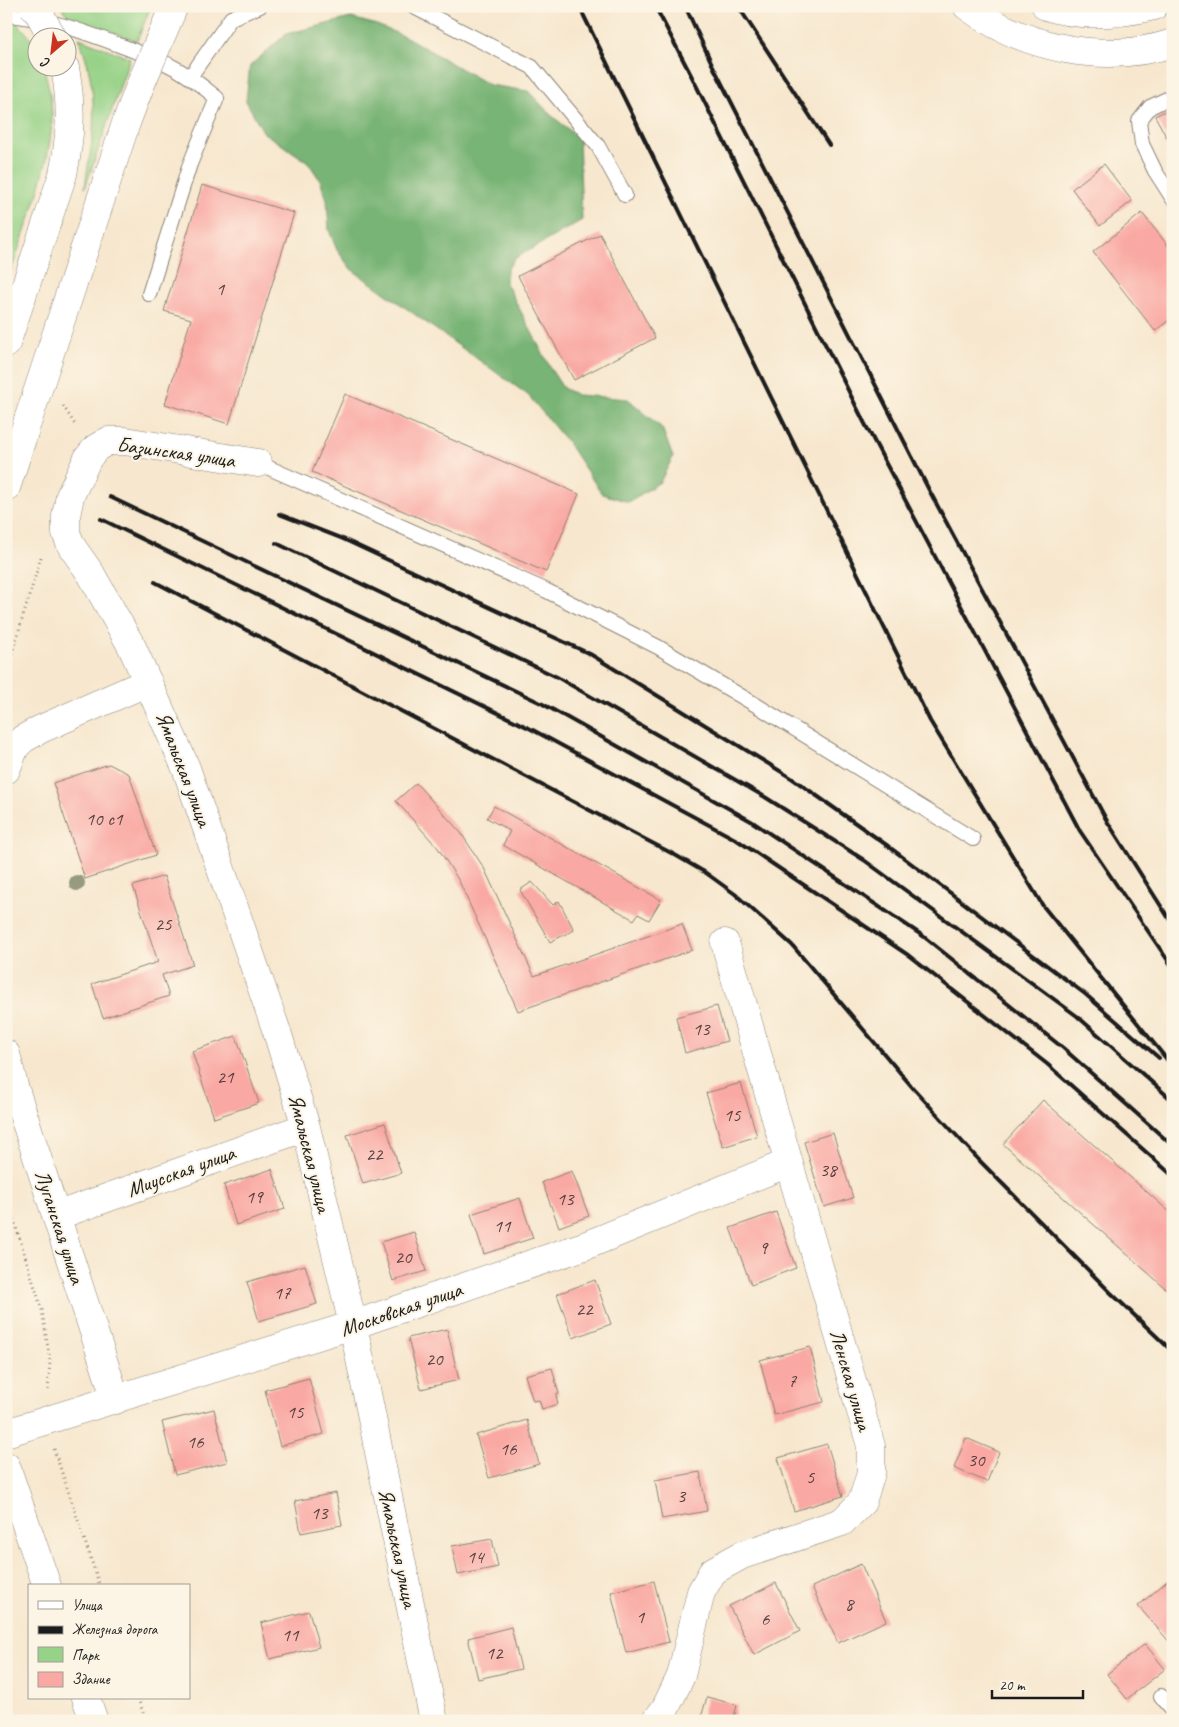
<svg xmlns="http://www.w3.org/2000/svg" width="1179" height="1727" font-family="Caveat,sans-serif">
	<rect width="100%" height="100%" fill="#fcf5e5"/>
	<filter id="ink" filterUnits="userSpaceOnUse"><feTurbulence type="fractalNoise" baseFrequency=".02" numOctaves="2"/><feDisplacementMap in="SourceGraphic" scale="10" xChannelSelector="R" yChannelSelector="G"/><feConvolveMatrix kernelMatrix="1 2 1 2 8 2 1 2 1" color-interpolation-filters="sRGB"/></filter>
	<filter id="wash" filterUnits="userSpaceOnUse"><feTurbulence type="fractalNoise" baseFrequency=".0096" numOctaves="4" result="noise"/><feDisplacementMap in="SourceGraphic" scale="20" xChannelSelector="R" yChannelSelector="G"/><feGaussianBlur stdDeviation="1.12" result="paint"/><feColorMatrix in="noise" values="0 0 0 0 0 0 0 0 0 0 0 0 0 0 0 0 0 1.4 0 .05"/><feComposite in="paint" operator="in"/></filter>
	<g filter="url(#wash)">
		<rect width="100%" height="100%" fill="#f7e7ce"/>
		<path fill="#96d287" stroke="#597752" d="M61 6H151L137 41 68 16Z
			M6 11 29 36 37 51 38 68H44C48 84 52 100 52 117 51 170 23 234 6 285Z
			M79 38 130 58 85 188C86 173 90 157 92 142 96 106 92 71 79 38Z"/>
		<path fill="#78b474" stroke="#4a6848" d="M351 18 377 25 408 38 489 85 528 91 551 115 579 138 582 220 514 259 507 270 506 283 552 371 563 388 577 395 628 399 662 428 673 457 660 482 629 502 602 494 568 443 528 395 351 269 337 250 329 230 327 199 320 180 308 162 264 133 246 101 250 66 286 34Z"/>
		<g id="blocks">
			<path fill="#f9a8a3" d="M1173 107V149L1155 116Z
				M1104 164 1132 201 1100 226 1072 189Z
				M202 185 294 213 229 424 165 404 191 319 164 311Z
				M1142 213 1173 252V317L1155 331 1093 252Z
				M600 234 655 338 574 380 518 276Z
				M345 394 579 494 546 572 312 472Z
				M109 764 129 774 156 855 85 879 53 783Z
				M416 783 461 833 484 868 534 976 682 924 692 950 518 1011 459 881 438 848 396 801Z
				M494 806 661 900 649 920 638 914 634 920 503 845 510 831 487 818Z
				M164 876 193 965 162 975 169 996 103 1018 92 984 158 962 133 886Z
				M532 882 553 905 559 901 574 930 550 942 520 890Z
				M717 1006 727 1041 685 1053 676 1017Z
				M236 1036 259 1103 214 1118 192 1051Z
				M741 1083 757 1136 723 1147 706 1093Z
				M1043 1100 1173 1215V1295L1003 1144Z
				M385 1123 401 1173 363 1184 347 1135Z
				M833 1133 853 1198 824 1207 804 1142Z
				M272 1169 285 1209 236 1225 224 1185Z
				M572 1171 589 1216 559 1227 542 1182Z
				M520 1198 533 1238 484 1254 471 1214Z
				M776 1212 796 1268 751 1285 730 1228Z
				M414 1232 426 1271 393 1281 381 1242Z
				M305 1265 317 1304 259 1321 247 1282Z
				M595 1280 611 1324 573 1338 557 1294Z
				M447 1329 459 1380 421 1389 408 1338Z
				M810 1347 824 1402 774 1415 760 1360Z
				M552 1368 559 1394 556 1395 558 1404 542 1409 539 1400 533 1401 525 1375Z
				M309 1378 324 1434 280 1446 265 1390Z
				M214 1409 227 1462 175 1475 162 1422Z
				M527 1420 539 1464 489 1478 476 1435Z
				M966 1438 999 1452 987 1482 954 1468Z
				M827 1444 843 1496 794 1511 778 1458Z
				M700 1472 707 1511 662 1519 655 1480Z
				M336 1493 342 1525 301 1533 295 1501Z
				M492 1539 498 1567 458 1575 452 1546Z
				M861 1564 886 1621 838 1643 812 1587Z
				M1173 1576V1646L1138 1606Z
				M654 1581 669 1642 626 1653 611 1592Z
				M776 1583 800 1631 754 1655 729 1606Z
				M309 1611 319 1647 270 1659 261 1623Z
				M511 1627 521 1669 478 1679 468 1638Z
				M1145 1644 1165 1669 1127 1699 1107 1674Z
				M707 1697 737 1705 733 1721H700Z"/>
		</g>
	</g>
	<g filter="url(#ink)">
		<use href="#blocks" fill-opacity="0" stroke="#8a8275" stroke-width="1"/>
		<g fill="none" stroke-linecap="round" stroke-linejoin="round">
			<defs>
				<path id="service" d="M412 6 532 67 598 146 625 195
					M6 15C49 18 87 33 127 48 142 54 159 59 173 67 189 75 203 87 217 98L190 164 149 294
					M190 77 231 18 260 6
					M1173 96 1150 107 1139 121 1142 144 1155 171 1173 199
					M258 463 545 590 658 647 756 705 973 839
					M1161 1696 1173 1710"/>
				<path id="minor" d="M258 463 125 441H108L96 448 88 458 70 496 66 516V533L72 547 91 574 132 647 186 768 278 1035 306 1127 353 1325 434 1721
					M6 770 15 747 23 739 41 729 148 682
					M6 1054 14 1086 116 1400
					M56 1216 306 1127
					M6 1433 353 1325 587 1245 788 1163
					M656 1721 665 1709 681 1676 701 1592 713 1571 742 1555 842 1522 862 1502 871 1473V1446L725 943"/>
				<path id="tertiary" d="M967 6C1024 49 1105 65 1173 43
					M1046 6C1081 18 1119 14 1154 6
					M6 344 63 174C71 136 72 106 65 68
					M6 488 28 420
					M6 1466 47 1586
					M86 1698 94 1721"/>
			</defs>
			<use href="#service" stroke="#8a8275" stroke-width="16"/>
			<use href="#minor" stroke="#8a8275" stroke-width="29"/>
			<use href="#tertiary" stroke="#8a8275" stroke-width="29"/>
			<path stroke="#8a8275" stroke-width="3" stroke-dasharray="1 4" stroke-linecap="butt" d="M63 406 76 426
				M6 673 42 554
				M6 1195 42 1310 50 1361 48 1391
				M54 1449 100 1586
				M138 1698 146 1721"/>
			<use href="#service" stroke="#fff" stroke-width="14"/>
			<use href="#minor" stroke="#fff" stroke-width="28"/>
			<use href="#tertiary" stroke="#fff" stroke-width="28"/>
			<path stroke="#1c1c1c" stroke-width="4" d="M579 6 930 721 1043 906 1173 1067
				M655 6 691 75 864 422 1080 831 1173 968
				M685 6 713 66 929 490 1107 821 1173 925
				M738 6 829 145
				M110 497 541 703 751 821 923 936 1063 1048 1173 1146
				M279 514 343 539 590 654 793 779 888 846 1085 994 1159 1058
				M101 519 531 729 737 840 908 955 1047 1064 1173 1176
				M276 543 557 677 765 797 864 860 1077 1016 1173 1101
				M155 582 675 855 706 873 735 894 792 945 913 1088 979 1160 1110 1292 1173 1352"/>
			<defs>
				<path id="tertiary-bridge" d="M33 6 40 15 53 38
					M28 420 126 123 140 86 174 6"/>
			</defs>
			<use href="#tertiary-bridge" stroke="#8a8275" stroke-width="29" stroke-linecap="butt"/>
			<use href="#tertiary-bridge" stroke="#fff" stroke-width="28"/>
		</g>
		<circle fill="#969b80" cx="77" cy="883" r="8"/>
	</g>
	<g text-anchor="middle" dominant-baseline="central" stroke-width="4" stroke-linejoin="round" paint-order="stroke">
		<g font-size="19" fill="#533f3e">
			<text x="220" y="289">1</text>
			<text x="104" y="819">10 с1</text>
			<text x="163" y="924">25</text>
			<text x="701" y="1029">13</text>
			<text x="225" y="1077">21</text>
			<text x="732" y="1115">15</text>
			<text x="374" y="1154">22</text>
			<text x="828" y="1170">38</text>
			<text x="254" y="1197">19</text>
			<text x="565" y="1199">13</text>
			<text x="502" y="1226">11</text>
			<text x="763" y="1248">9</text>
			<text x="403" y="1257">20</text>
			<text x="282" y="1293">17</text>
			<text x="584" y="1309">22</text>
			<text x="434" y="1359">20</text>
			<text x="792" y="1381">7</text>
			<text x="295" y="1412">15</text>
			<text x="195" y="1442">16</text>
			<text x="508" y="1449">16</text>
			<text x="976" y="1460">30</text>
			<text x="810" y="1477">5</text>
			<text x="681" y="1496">3</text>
			<text x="319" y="1513">13</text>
			<text x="475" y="1557">14</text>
			<text x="849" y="1604">8</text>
			<text x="640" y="1617">1</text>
			<text x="765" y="1619">6</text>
			<text x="290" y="1635">11</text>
			<text x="494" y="1653">12</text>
		</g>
		<g font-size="21" fill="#1c1c1c" stroke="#fcf5e5">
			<text transform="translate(176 452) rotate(8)">Базинская улица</text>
			<text transform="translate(184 769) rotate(69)">Ямальская улица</text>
			<text transform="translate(310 1153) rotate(76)">Ямальская улица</text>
			<text transform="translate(181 1171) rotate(-20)">Миусская улица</text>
			<text transform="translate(60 1227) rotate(72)">Луганская улица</text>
			<text transform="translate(401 1309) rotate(-19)">Московская улица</text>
			<text transform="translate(851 1380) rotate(74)">Ленская улица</text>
			<text transform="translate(398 1548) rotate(78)">Ямальская улица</text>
		</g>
	</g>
	<rect width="1179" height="1727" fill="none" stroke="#fcf5e5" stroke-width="25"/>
	<rect x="28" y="1584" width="162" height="115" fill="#fcf5e5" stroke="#a29e95"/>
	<rect x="38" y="1601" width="25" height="8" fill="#ffffff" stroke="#a29e95"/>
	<text x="72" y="1610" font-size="15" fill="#1c1c1c">Улица</text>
	<rect x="38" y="1626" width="25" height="8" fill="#1c1c1c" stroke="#a29e95"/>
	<text x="72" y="1634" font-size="15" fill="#1c1c1c">Железная дорога</text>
	<rect x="38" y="1647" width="25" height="15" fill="#96d287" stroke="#a29e95"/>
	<text x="72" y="1660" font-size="15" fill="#1c1c1c">Парк</text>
	<rect x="38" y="1672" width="25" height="15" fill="#f9a8a3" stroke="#a29e95"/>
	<text x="72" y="1684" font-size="15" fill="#1c1c1c">Здание</text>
	<g transform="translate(52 52) rotate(208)"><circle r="24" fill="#fcf5e5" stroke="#a29e95"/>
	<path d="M0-4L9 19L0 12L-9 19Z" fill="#c8321e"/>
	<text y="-8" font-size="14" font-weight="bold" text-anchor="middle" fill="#1c1c1c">С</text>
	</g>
	<path d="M992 1690v8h91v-8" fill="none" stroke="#1c1c1c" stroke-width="2.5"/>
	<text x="999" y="1690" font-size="15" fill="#1c1c1c" stroke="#fcf5e5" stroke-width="4" paint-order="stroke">20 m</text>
</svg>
